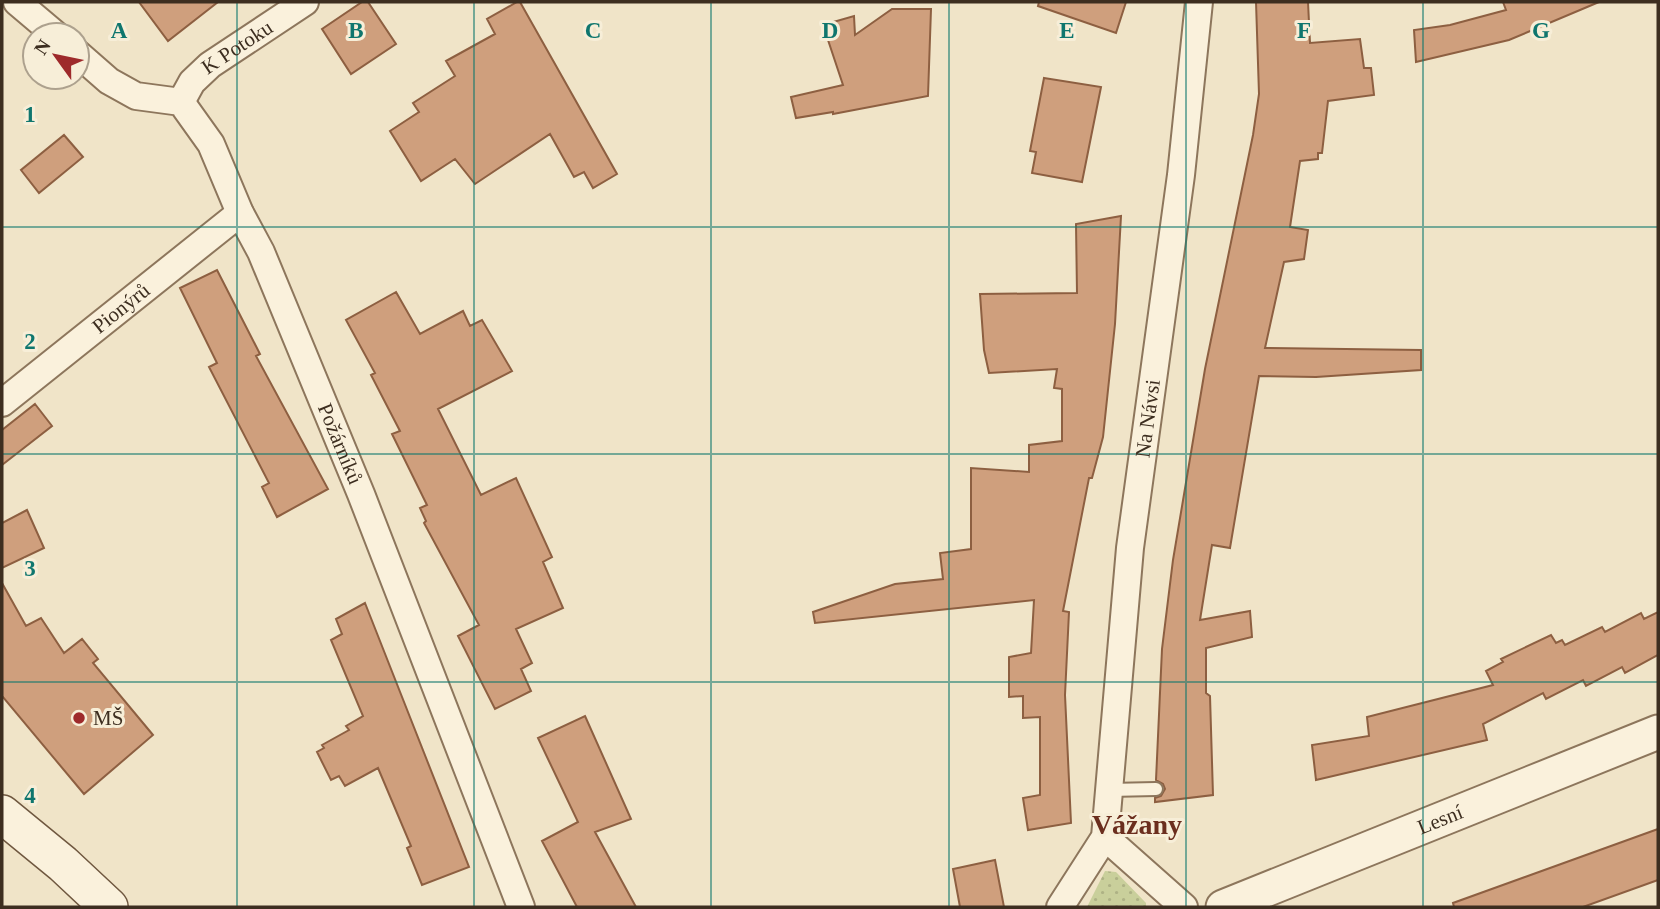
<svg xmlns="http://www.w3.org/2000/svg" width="1660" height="909" font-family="Georgia,serif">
	<defs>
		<pattern id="grass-dots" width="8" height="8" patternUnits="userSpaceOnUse" patternTransform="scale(1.75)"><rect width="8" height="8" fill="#c9cf9b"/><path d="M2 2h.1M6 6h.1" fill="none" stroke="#aeb285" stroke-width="1.8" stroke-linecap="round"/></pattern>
	</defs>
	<rect width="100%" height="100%" fill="#f0e4c8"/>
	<path fill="url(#grass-dots)" d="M1105 871 1116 872 1146 903V907H1087Z"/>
	<path fill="#cf9f7d" stroke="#8d5f41" stroke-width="2" d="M139 2H218L168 41Z
		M362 2H368L396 44 351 74 322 29Z
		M517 2H520L617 174 593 188 584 172 574 177 550 134 475 184 455 159 421 181 390 131 419 112 413 103 455 76 446 61 495 34 487 19Z
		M1039 2H1126L1116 33 1038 6Z
		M1256 2H1308L1310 43 1360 39 1364 68H1371L1374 95 1328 101 1322 153H1318V159L1300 161 1290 227 1308 230 1304 259 1284 262 1265 348 1421 350V370L1316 377 1259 376 1230 548 1212 545 1200 620 1250 611 1252 637 1206 648V693L1210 696 1213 795 1155 802V798L1161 796 1165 789 1163 784 1156 780 1162 649 1173 560 1205 369 1253 135 1259 94Z
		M1503 2H1599L1509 40 1416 62 1414 30 1450 25 1506 10Z
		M892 9H931L928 96 833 114V112L796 118 791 97 843 85 823 25 854 16 855 35Z
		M1044 78 1101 87 1082 182 1032 173 1036 152 1030 151Z
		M64 135 83 157 39 193 21 170Z
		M1121 216 1115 324 1103 437 1092 478H1089L1063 611 1069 612 1065 695 1071 823 1028 830 1023 798 1040 795V717L1023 718V696L1009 697V657L1031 653 1034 600 815 623 813 612 895 584 943 579 940 553 971 549V468L1029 472V445L1062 441V389L1054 388 1057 369 989 373 984 350 980 294 1077 293 1076 224Z
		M217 270 260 354 256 356 328 489 277 517 262 487 269 483 209 367 217 363 180 288Z
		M396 292 420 334 463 311 470 326 482 320 512 371 438 409 481 495 516 478 552 557 543 562 563 608 516 629 532 663 521 669 531 691 495 709 458 636 479 625 424 523 426 521 420 508 427 505 392 434 400 431 371 375 375 373 346 320Z
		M35 404 52 426 2 465V430Z
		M27 510 44 548 2 568V523Z
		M2 583 26 626 41 618 64 653 82 639 98 659 93 663 153 735 84 794 2 696Z
		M365 603 469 867 422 885 407 848 411 846 378 768 345 786 339 776 331 780 317 752 324 748 322 745 349 730 346 726 363 716 331 640 342 634 336 619Z
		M1658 612V655L1625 673 1622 667 1586 686 1583 680 1546 699 1543 693 1483 724 1487 740 1316 780 1312 745 1369 736 1367 717 1493 685 1486 671 1503 662 1501 659 1551 635 1556 643 1562 640 1565 645 1602 627 1605 632 1641 613 1644 619Z
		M585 716 631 819 595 832 636 907H577L542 841 578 822 538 738Z
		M1658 829V880L1583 907H1454L1453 903Z
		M995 860 1004 907H960L953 869Z"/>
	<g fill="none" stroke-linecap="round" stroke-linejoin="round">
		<defs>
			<path id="service" d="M1109 790 1156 789"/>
			<g id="minor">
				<path d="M17 2 56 35"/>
				<path id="s1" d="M77 53 109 81 136 96 181 102 211 144 240 213 261 252 361 494 521 907"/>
				<path id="s2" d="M181 102 192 82 210 65 305 2"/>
				<path id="s3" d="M2 403 240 213"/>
				<path d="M1105 837 1184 907"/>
				<path id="s4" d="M1060 907 1105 837 1130 548 1181 175 1199 2"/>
			</g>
			<g id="tertiary">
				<path id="s5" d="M1223 907 1658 732"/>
			</g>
			<path id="secondary" d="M2 814 63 864 109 907"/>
		</defs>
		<use href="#service" stroke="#8d765c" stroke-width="16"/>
		<use href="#minor" stroke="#8d765c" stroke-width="30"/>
		<use href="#tertiary" stroke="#8d765c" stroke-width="37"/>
		<use href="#secondary" stroke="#6f573f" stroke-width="40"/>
		<use href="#service" stroke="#faf1dc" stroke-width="12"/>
		<use href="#minor" stroke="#faf1dc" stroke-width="26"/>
		<use href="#tertiary" stroke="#faf1dc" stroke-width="33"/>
		<use href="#secondary" stroke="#faf1dc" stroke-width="37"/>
	</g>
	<path fill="none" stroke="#0f766e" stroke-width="2" stroke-opacity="0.55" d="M237 2V907M474 2V907M711 2V907M949 2V907M1186 2V907M1423 2V907M2 227H1658M2 454H1658M2 682H1658"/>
	<circle fill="#9e2a2b" stroke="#f7eed8" stroke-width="2.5" cx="79" cy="718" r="7"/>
	<g text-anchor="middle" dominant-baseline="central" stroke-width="6" stroke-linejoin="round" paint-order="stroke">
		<g font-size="21" fill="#3d2e20" stroke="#f7eed8">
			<text stroke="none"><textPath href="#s2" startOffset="80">K Potoku</textPath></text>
			<text stroke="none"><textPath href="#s3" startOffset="152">Pionýrů</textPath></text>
			<text stroke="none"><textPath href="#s4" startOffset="504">Na Návsi</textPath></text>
			<text stroke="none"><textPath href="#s1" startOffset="497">Požárníků</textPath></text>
			<text stroke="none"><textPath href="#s5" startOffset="234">Lesní</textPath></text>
		</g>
		<g font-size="21" fill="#3d2e20" stroke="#f7eed8" text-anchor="start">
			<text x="93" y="718">MŠ</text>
		</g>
		<g font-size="28" font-weight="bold" fill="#6b2e1e" stroke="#f7eed8">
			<text x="1137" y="824">Vážany</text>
		</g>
	</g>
	<g font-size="23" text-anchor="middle" font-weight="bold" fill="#0f766e" stroke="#f7eed8" stroke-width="6" stroke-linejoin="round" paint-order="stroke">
		<text x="119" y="38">A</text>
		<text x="356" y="38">B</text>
		<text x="593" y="38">C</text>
		<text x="830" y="38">D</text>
		<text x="1067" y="38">E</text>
		<text x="1304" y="38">F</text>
		<text x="1541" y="38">G</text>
		<text x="30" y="122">1</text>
		<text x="30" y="349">2</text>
		<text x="30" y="576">3</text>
		<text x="30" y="803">4</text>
	</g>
	<rect width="1660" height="909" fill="none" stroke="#3d2e20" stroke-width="7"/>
	<g transform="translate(56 56) rotate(303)"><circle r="33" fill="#f7eed8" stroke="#ada18e" stroke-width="2"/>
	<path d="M0-5L12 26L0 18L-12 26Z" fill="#9e2a2b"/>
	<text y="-10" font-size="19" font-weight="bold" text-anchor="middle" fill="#3d2e20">N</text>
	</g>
</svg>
